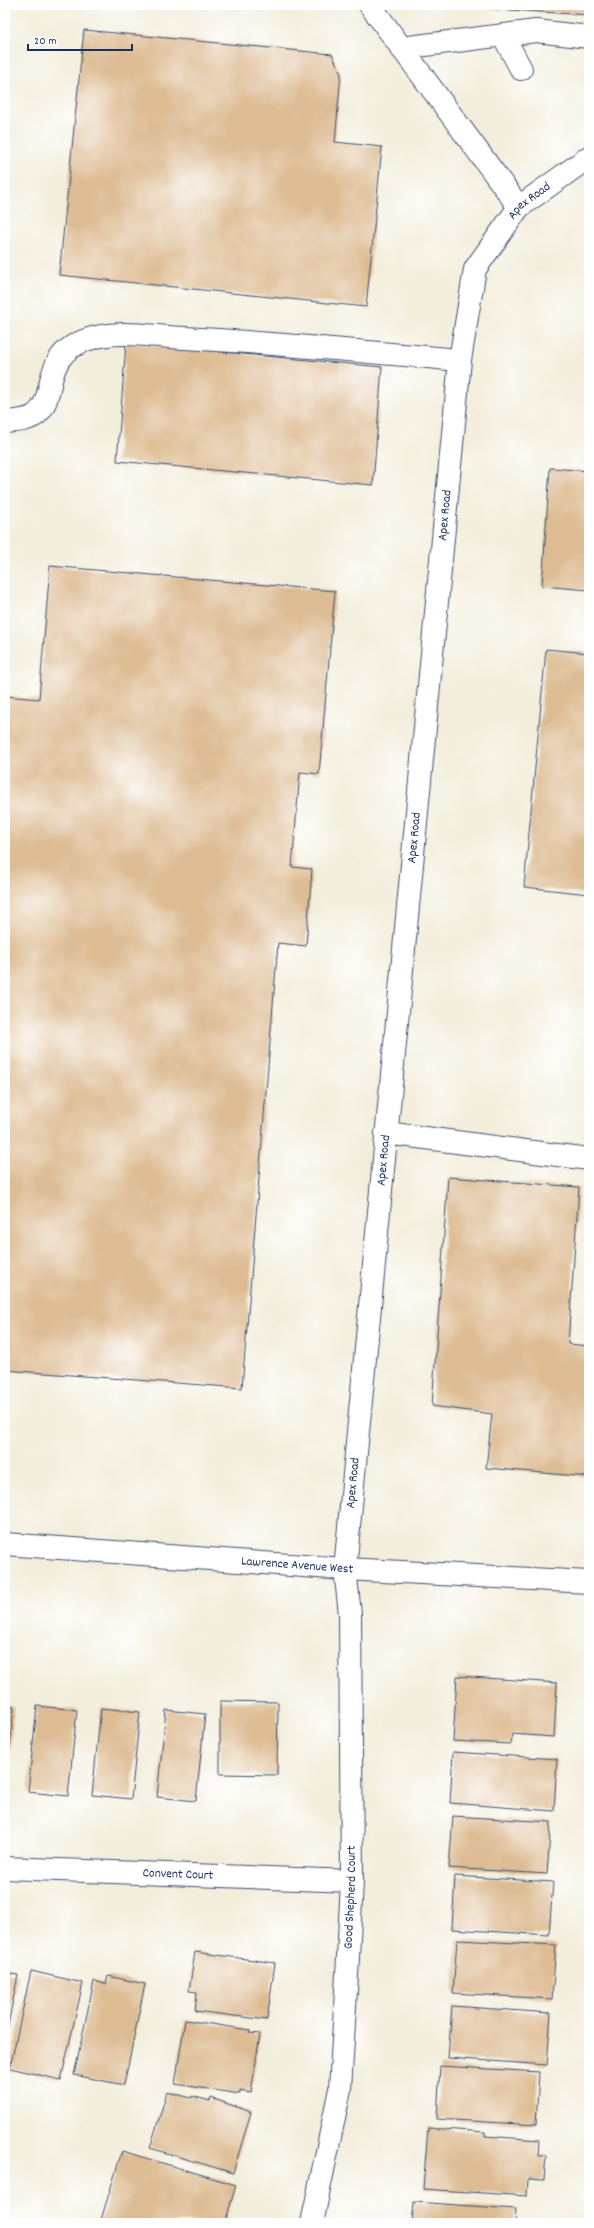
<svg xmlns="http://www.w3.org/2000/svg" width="594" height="2228" font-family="Dekko,sans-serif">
	<rect width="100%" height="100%" fill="#fff"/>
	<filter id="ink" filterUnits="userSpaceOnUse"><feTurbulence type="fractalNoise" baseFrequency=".025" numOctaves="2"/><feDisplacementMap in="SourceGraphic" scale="8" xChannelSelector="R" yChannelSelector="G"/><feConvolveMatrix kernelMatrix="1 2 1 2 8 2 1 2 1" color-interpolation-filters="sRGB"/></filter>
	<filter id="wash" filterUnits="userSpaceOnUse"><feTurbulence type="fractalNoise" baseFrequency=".012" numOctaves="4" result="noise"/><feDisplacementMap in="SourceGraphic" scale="16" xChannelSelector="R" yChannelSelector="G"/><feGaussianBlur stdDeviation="0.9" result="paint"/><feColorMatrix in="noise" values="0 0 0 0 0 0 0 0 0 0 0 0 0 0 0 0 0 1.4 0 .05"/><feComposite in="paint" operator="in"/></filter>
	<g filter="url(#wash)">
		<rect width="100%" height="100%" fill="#f3eedc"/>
		<g id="blocks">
			<path fill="#ddbc93" d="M480 5H589V15L479 8Z
				M84 30 332 54 341 74 335 142 382 147 366 307 59 275Z
				M126 343 382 367 373 485 117 461Z
				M550 468 589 471V590L542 586Z
				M50 566 335 591 319 774 300 772 292 867 312 869 306 946 278 943 242 1388 5 1370V696L39 699Z
				M546 649 589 653V894L524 887Z
				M448 1177 579 1187 568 1344 589 1346V1477L486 1468 492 1414 432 1406Z
				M457 1676 557 1683 554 1737 512 1734 511 1744 453 1741Z
				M220 1701 278 1702 277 1775 220 1774Z
				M5 1706 14 1707 6 1787H5Z
				M37 1706 77 1710 68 1796 28 1792Z
				M101 1708 140 1712 131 1799 92 1795Z
				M166 1710 205 1714 196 1801 157 1797Z
				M453 1752 557 1759 554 1811 450 1803Z
				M453 1816 551 1822 547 1874 449 1868Z
				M455 1876 553 1882 549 1935 452 1929Z
				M457 1940 556 1945 552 1999 453 1993Z
				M195 1952 275 1963 267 2020 195 2011 197 1992 189 1991Z
				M31 1971 83 1983 61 2080 10 2068Z
				M5 1973 18 1975 6 2035 5 2034Z
				M108 1976 145 1984 124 2085 74 2075 94 1981 106 1984Z
				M452 2006 551 2013 547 2065 448 2058Z
				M185 2020 250 2030 249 2033 260 2034 251 2093 240 2091V2094L175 2084Z
				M440 2066 539 2072 536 2125 437 2119Z
				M167 2092 192 2098V2096L210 2101 211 2098 251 2112 233 2173 150 2148Z
				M428 2128 485 2132V2136L539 2140 538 2155H546L544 2180 528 2179 527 2196 423 2189Z
				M122 2151 236 2185 225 2223H100Z
				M414 2202 516 2209 515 2223H412Z"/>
		</g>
	</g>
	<g filter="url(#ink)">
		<use href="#blocks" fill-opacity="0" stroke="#3b4c71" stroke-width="1"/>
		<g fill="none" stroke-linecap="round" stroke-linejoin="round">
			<defs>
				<g id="minor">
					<path d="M370 5 519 207"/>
					<path d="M503 35 521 69"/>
					<path d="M401 48 536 31 589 37"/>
					<path d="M5 422C15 421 25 421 34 416 60 399 37 355 89 339 119 329 155 337 185 338 277 343 368 352 460 360"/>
					<path d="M386 1133 589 1159"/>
					<path id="s1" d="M5 1868 352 1881"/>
					<path id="s2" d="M312 2223 340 2089 348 1958 352 1881 350 1614 345 1569 460 360 475 269 519 207 589 157"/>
				</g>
				<g id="major">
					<path id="s3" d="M5 1544 345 1569 589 1582"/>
				</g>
			</defs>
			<use href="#minor" stroke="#3b4c71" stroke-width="24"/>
			<use href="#major" stroke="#3b4c71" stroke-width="24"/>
			<use href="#minor" stroke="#fff" stroke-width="22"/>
			<use href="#major" stroke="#fff" stroke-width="22"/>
		</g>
	</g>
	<g text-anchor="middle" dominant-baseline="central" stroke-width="3.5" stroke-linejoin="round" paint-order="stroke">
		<g font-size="13" fill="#1b2f5e" stroke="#fff">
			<text stroke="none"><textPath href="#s2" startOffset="2052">Apex Road</textPath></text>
			<text stroke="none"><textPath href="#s2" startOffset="1716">Apex Road</textPath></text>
			<text stroke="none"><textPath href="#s2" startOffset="1392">Apex Road</textPath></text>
			<text stroke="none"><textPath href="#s2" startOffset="1068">Apex Road</textPath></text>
			<text stroke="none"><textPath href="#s2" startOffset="744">Apex Road</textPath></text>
			<text stroke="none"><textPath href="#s3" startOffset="293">Lawrence Avenue West</textPath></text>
			<text stroke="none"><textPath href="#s1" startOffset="173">Convent Court</textPath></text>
			<text stroke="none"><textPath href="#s2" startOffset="329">Good Shepherd Court</textPath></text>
		</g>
	</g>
	<rect width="594" height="2228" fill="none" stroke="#fff" stroke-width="20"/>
	<path d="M28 44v6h104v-6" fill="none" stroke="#1b2f5e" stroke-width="2"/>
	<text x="34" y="44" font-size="12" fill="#1b2f5e" stroke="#ffffff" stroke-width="3" paint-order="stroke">20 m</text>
</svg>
